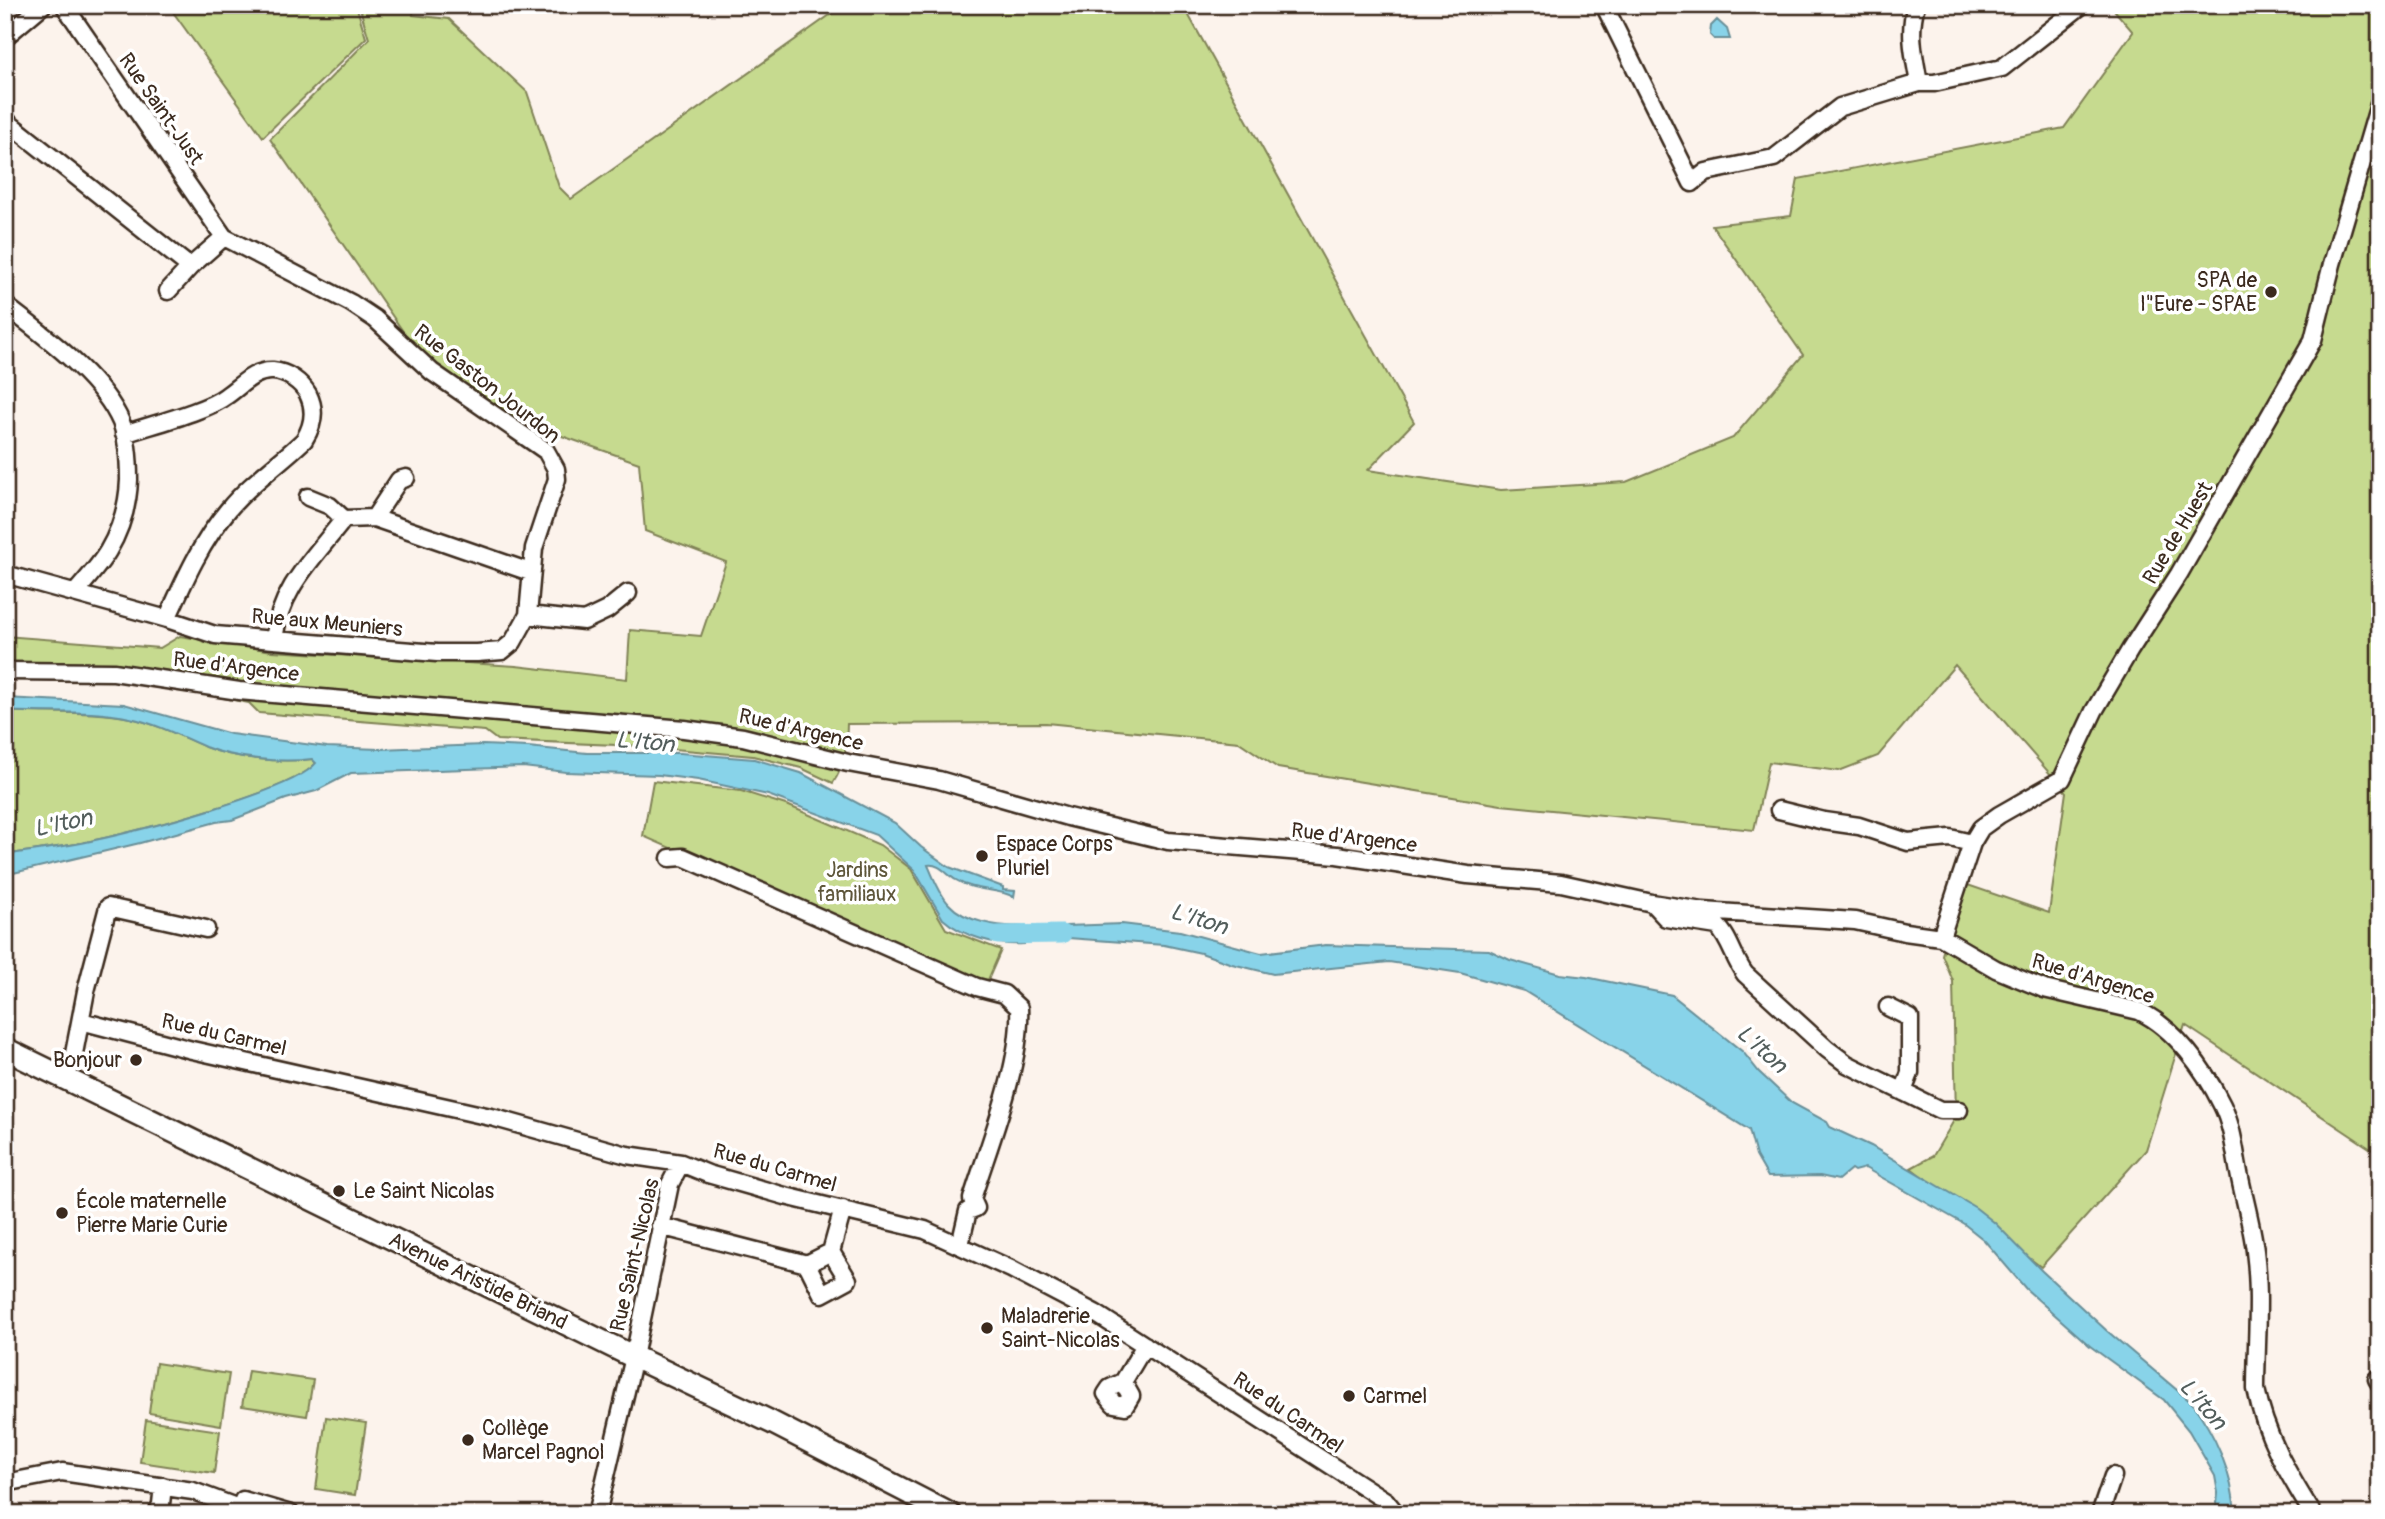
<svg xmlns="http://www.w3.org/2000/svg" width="2385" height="1519" font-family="Pangolin,sans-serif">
	<rect width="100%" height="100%" fill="#fcf3ec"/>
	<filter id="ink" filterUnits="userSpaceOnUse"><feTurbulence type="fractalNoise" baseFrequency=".0143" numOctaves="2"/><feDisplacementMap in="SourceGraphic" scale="14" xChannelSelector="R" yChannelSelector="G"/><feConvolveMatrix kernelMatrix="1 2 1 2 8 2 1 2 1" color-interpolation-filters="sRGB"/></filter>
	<g filter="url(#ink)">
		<path fill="#c6da8f" stroke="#808256" stroke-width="2" d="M168 5H356L366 38 263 137Z
			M359 5H414L413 15 449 19 527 92 559 187 571 199 844 5H1183L1414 422 1368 470 1501 490 1626 482 1733 438 1803 355 1712 225 1791 216 1798 179 2064 128 2133 32 2115 11 2122 5H2380V1155L2185 1025 2146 1150 2041 1267 1911 1168 1933 1156 1956 1117 1953 981 1942 955 1962 883 2049 913 2066 792 1955 665 1878 756 1839 771 1769 762 1754 830 1501 805 1278 768 1239 742 1046 723 847 724C846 746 846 764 833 783L801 768 753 756 640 746 497 740 485 731 259 713 249 703 157 685 5 665V636L160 648 180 636 272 651 516 666 627 679 630 630 701 636 726 562 645 531 639 463 522 422 418 353 270 139 369 39Z
			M5 711C43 714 94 710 130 718 157 724 180 736 205 747 235 759 281 763 312 759L316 763C294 791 136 832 95 840 65 847 35 850 5 855Z
			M653 781 741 791 789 806 880 845 911 869 946 929 1001 950 985 987 643 836Z
			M156 1363 229 1374 221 1425 149 1413Z
			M248 1371 313 1380 307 1416 242 1406Z
			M326 1417 366 1423 355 1495 316 1489Z
			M146 1420 220 1431 214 1473 140 1462Z"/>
		<path fill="#88d3e9" stroke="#698f98" stroke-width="2" d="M1717 20 1727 29 1730 39H1714L1710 35 1711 26Z
			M5 698 124 704 231 734 327 747 379 749 483 745 528 747 587 753H680L754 759 801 773 895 823 921 847 949 867 1003 887V890L1015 891 1014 897C997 888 975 892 956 880 947 875 939 863 928 865 933 877 940 895 949 904 965 922 999 927 1021 926L1024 944C998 946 963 937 943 919L914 870 876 835 768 795 698 780 659 775 566 772 523 767 351 773 316 791 286 799 232 820 216 822 140 843 5 875V855C35 850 65 847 95 840 135 832 295 791 316 763L312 759C281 763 235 759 205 747 180 736 157 724 130 718 91 709 45 714 5 711Z
			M1122 924 1180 931 1261 953 1326 945 1489 950 1510 960 1560 974 1586 977 1672 995 1743 1052 1759 1072 1792 1103 1827 1122 1830 1127 1871 1146 1976 1208 1995 1223 2042 1271 2106 1330 2191 1402C2215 1433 2233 1474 2235 1514H2216L2218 1493 2215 1476 2189 1431 2164 1400 2090 1346 2026 1289 1984 1240 1964 1224 1865 1168 1854 1171 1851 1169 1838 1180 1820 1176 1768 1177 1756 1156 1749 1130 1524 991 1460 973 1389 962 1273 974 1232 964 1201 953 1164 945 1054 937 1039 939 1038 927Z"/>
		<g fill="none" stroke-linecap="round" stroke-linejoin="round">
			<path stroke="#88d3e9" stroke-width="19" d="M998 935 1062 934"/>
			<defs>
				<path id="minor" d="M64 5 224 237 351 303 375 319 432 372 546 451 556 469 557 479 534 548 528 615
					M1604 5 1692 183 1706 172 1774 158 1840 107 1919 83H1934L2002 68 2082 5
					M1916 5C1908 33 1914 55 1919 83
					M5 37 43 5
					M5 120 190 267 168 291
					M190 267 224 237
					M5 305C44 336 101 376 121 422 128 440 129 461 129 480 128 506 121 529 108 551 99 566 86 580 75 593
					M124 434C150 425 207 411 226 396 241 386 253 370 273 371 287 372 301 382 308 394 316 410 313 426 304 440 279 464 250 483 228 510 201 542 184 581 167 619
					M406 478 399 480 374 518 530 572
					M308 497 330 506 344 519 374 518
					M5 574 167 619 215 635 274 640 437 653H477L502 651 513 642 528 615 584 621 607 610 628 593
					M274 640C280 588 313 559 344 519
					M5 671 114 672 239 691 684 729 743 737 848 763 939 780 1068 817 1168 841 1337 855 1468 875 1561 883 1652 903 1703 911 1855 921 1905 932 1941 937 1996 969 2044 989 2139 1011C2175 1028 2205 1070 2222 1105 2233 1127 2235 1154 2240 1178 2245 1202 2252 1226 2255 1251 2261 1296 2256 1344 2256 1389 2265 1435 2288 1474 2313 1514
					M1779 810 1824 821 1859 826 1908 842 1950 838 1972 843
					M670 858 683 857 977 987 1004 994 1019 1008C1022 1064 989 1144 972 1199L976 1208 968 1211 960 1245
					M1652 903 1666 918 1717 926C1730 938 1734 960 1745 974L1827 1049 1847 1064 1940 1110H1959
					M1941 937 1972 843 1981 828 1999 815 2062 779 2094 711 2130 650 2179 574 2313 340 2332 264 2380 101
					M1888 1007 1910 1018V1073L1903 1092
					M81 1021 192 1050 495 1118 627 1155 681 1163 708 1174 785 1196 925 1230 1011 1269 1095 1313 1386 1501 1394 1511 1393 1514
					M64 1078 72 1064 86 991 108 907 206 929
					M660 1226 807 1264
					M831 1252 848 1280 822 1294 807 1264 831 1252 843 1209
					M2377 1379 2380 1384
					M1123 1382 1131 1396 1125 1406 1114 1404 1106 1394 1110 1388 1123 1382 1145 1345
					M5 1483 62 1472 193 1491 255 1514
					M243 1500 291 1514
					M157 1514 161 1504 163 1486
					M597 1514 634 1357 670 1184 681 1163
					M2100 1514 2113 1476"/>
				<path id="major" d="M5 1049 634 1357 771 1422 950 1514"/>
			</defs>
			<use href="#minor" stroke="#3b2a1e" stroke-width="21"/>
			<use href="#major" stroke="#3b2a1e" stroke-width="26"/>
			<use href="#minor" stroke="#fff" stroke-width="16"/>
			<use href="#major" stroke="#fff" stroke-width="21"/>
		</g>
	</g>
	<g fill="#3b2a1e" stroke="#fff" stroke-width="2.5">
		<circle cx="2271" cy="292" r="7"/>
		<circle cx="982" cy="856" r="7"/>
		<circle cx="136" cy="1060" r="7"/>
		<circle cx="339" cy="1191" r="7"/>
		<circle cx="62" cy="1213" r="7"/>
		<circle cx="987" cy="1328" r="7"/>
		<circle cx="1349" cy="1396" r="7"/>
		<circle cx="468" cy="1440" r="7"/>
	</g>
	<g text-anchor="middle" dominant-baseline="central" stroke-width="7" stroke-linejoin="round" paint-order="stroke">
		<g font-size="21" fill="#3b2a1e" stroke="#fff">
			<text transform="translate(161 109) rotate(55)">Rue Saint-Just</text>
			<text transform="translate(487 384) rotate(38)">Rue Gaston Jourdon</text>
			<text transform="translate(2178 533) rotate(-59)">Rue de Huest</text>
			<text transform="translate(327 623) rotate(5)">Rue aux Meuniers</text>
			<text transform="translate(236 667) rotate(7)">Rue d'Argence</text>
			<text transform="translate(801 730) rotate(13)">Rue d'Argence</text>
			<text transform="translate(1354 838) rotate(7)">Rue d'Argence</text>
			<text transform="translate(2093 979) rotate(17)">Rue d'Argence</text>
			<text transform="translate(224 1035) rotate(13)">Rue du Carmel</text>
			<text transform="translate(775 1168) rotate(16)">Rue du Carmel</text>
			<text transform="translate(635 1255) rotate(-77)">Rue Saint-Nicolas</text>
			<text transform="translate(478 1281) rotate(26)">Avenue Aristide Briand</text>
			<text transform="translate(1288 1413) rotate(34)">Rue du Carmel</text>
		</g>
		<g font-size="21" fill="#3b2a1e" stroke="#fff" text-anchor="start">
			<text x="2257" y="280" text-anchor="end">SPA de<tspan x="2257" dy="24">l"Eure - SPAE</tspan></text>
			<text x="996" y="844">Espace Corps<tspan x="996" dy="24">Pluriel</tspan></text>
			<text x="122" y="1060" text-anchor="end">Bonjour</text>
			<text x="353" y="1191">Le Saint Nicolas</text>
			<text x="76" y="1201">École maternelle<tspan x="76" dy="24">Pierre Marie Curie</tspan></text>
			<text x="1001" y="1316">Maladrerie<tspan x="1001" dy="24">Saint-Nicolas</tspan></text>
			<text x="1363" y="1396">Carmel</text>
			<text x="482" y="1428">Collège<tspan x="482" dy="24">Marcel Pagnol</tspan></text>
		</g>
		<g font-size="21" fill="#5e563a" stroke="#fff">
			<text x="857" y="870">Jardins<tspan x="857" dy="24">familiaux</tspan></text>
		</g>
		<g font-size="23" font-style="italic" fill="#525d5b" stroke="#fff">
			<text transform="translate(645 742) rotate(5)">L'Iton</text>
			<text transform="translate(63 823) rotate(-12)">L'Iton</text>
			<text transform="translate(1199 919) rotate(17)">L'Iton</text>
			<text transform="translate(1762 1049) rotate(42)">L'Iton</text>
			<text transform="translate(2203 1404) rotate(49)">L'Iton</text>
		</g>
	</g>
	<rect width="2385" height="1519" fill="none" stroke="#fff" stroke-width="28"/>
	<rect x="14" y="14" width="2357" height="1491" fill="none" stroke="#3b2a1e" stroke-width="2.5" filter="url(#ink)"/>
</svg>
